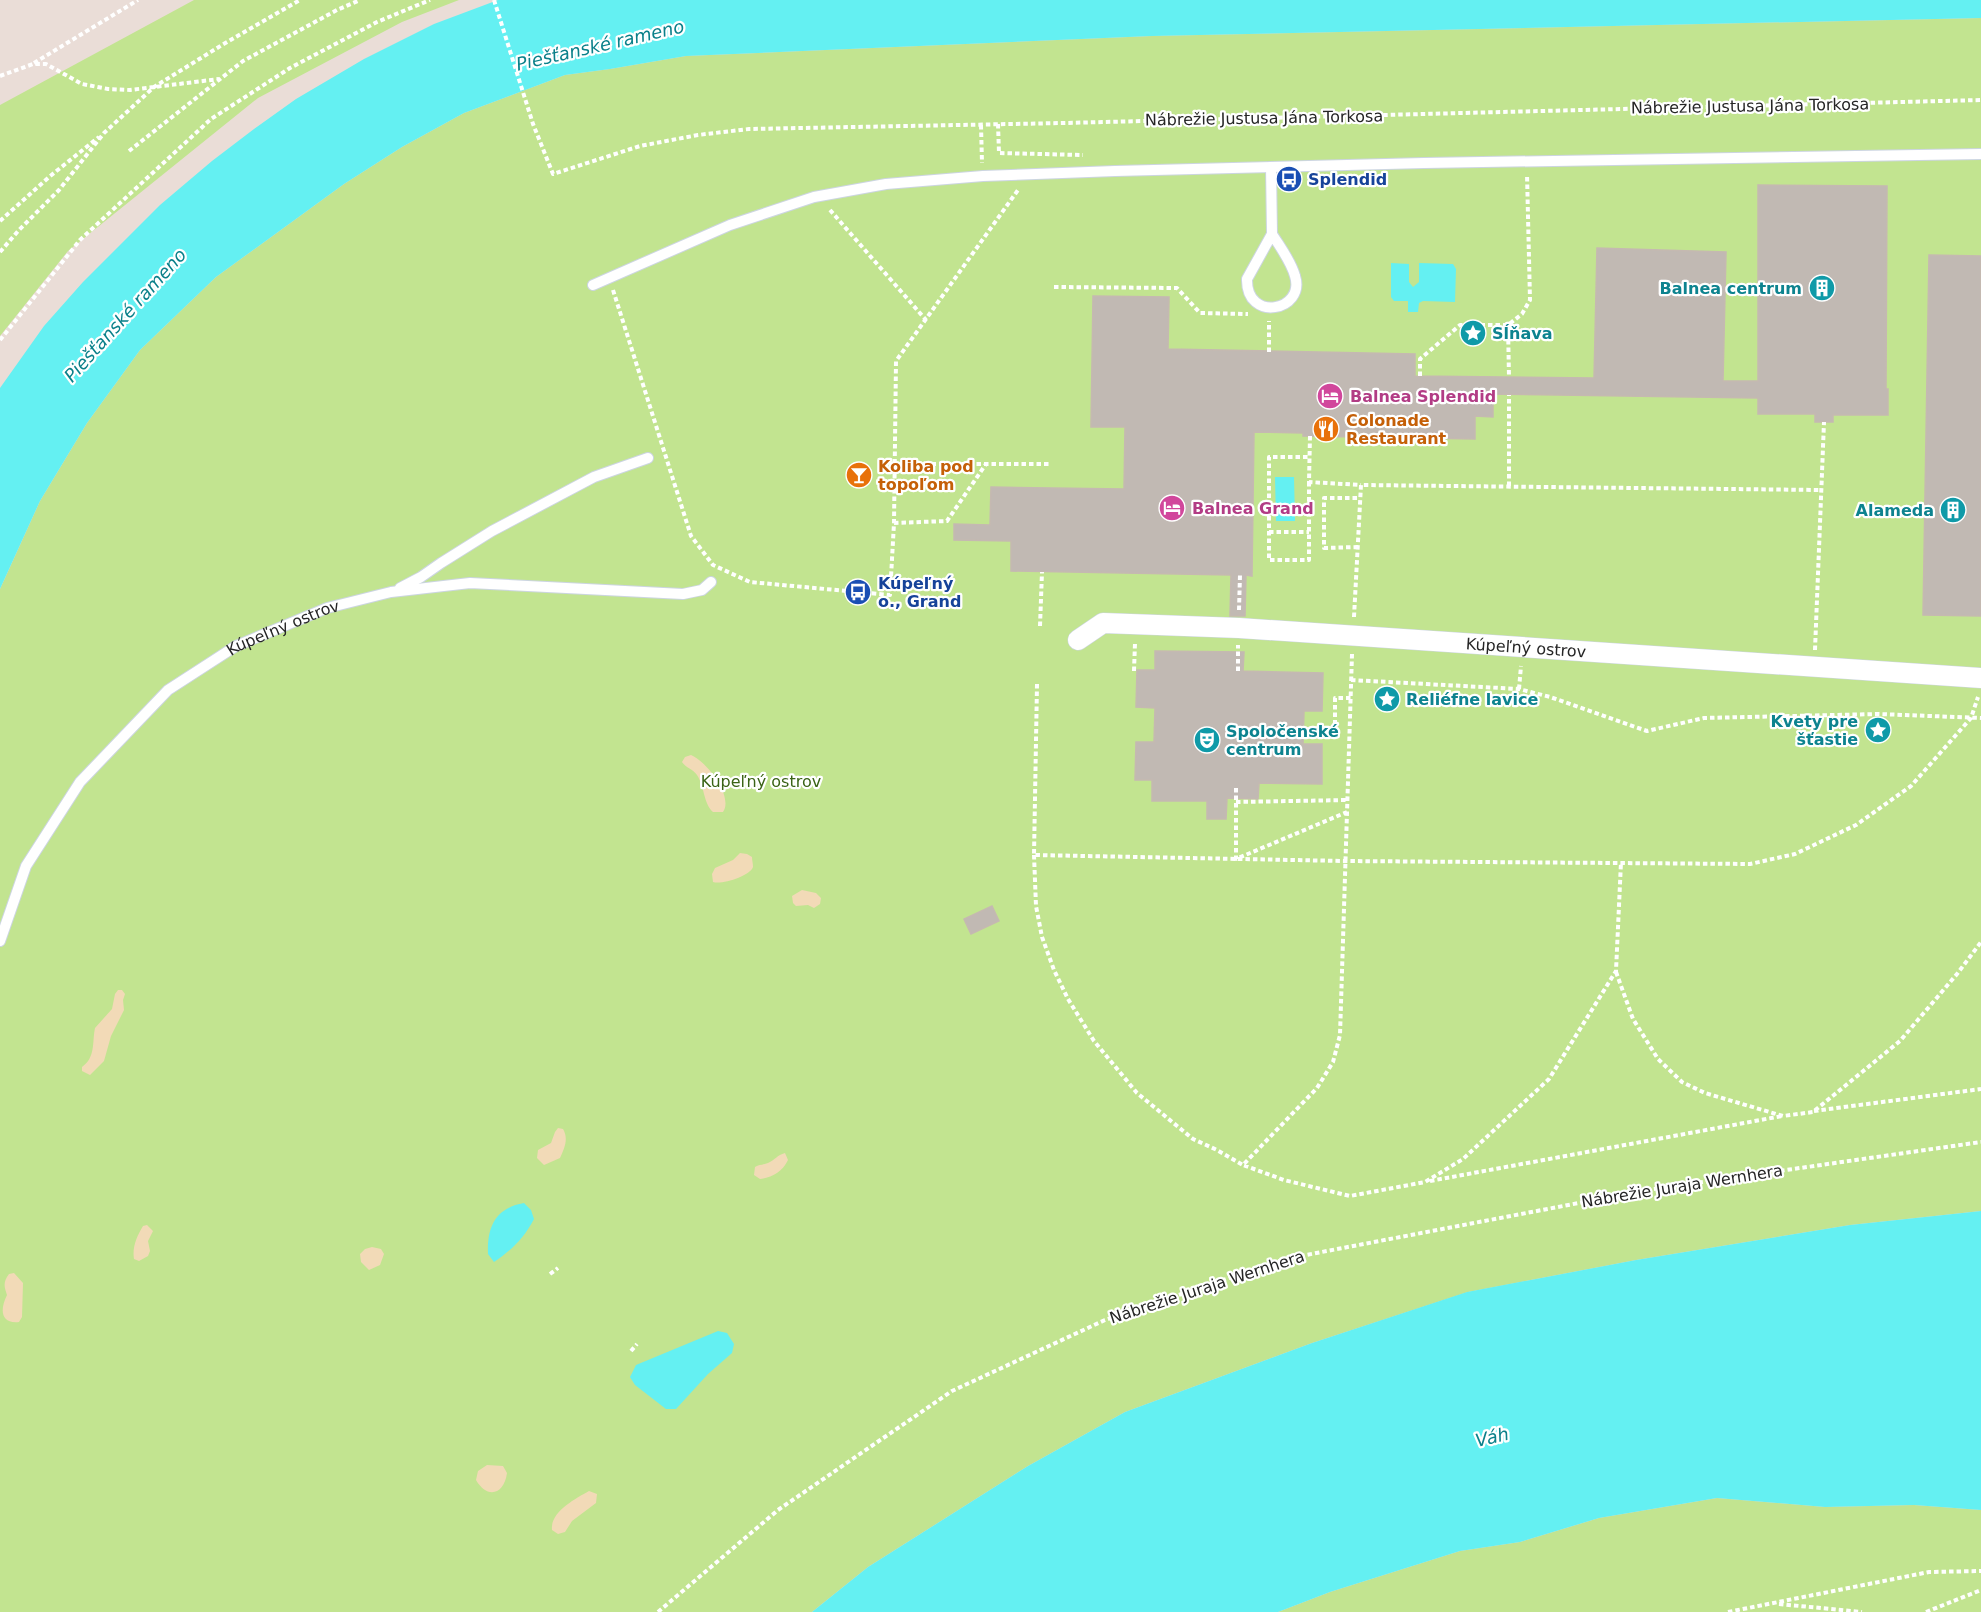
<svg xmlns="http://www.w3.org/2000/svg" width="1981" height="1612" font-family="'DejaVu Sans',sans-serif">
	<rect width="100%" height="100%" fill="#eaddd7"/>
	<path fill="#c2e490" d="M194 0H459L402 22 258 98 68 251 0 336V105Z
		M1981 18V1211L1850 1225 1636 1260 1468 1292 1312 1343 1125 1412 1028 1466 868 1567 812 1612H0V589L40 501 87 423 140 350 216 277 344 184 402 147 464 113 565 75 610 69 686 56 1152 36Z
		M1717 1498 1825 1507 1914 1505 1981 1510V1612H1278L1330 1592 1460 1551 1520 1542 1599 1518Z"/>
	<path fill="#f2dab7" d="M691 755C706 761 734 796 723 812H713C703 803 705 787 697 775 693 769 686 768 682 762L685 757Z
		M740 853 747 854 752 857C752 860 753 864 753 867 750 876 722 885 713 882L712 874 715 868 733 860Z
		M802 890 816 893 821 898 820 904 814 908 808 905 796 906 793 903 792 896Z
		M118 990H122L125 994 123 1000 124 1010 111 1036 104 1061 90 1075 82 1071V1067C96 1057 92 1042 95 1028L112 1009 115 994Z
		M558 1128 563 1129C569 1139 564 1149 560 1158L544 1165 537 1158 538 1150 551 1143 555 1132Z
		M785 1153 788 1160C782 1172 773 1177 760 1179L754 1175 755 1167C760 1164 763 1165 768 1163 775 1160 777 1155 785 1153Z
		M147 1225 153 1231 148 1241 150 1251 148 1256 139 1261 134 1259C132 1247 137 1236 143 1226Z
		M372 1247 381 1249 384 1254 380 1265 369 1270 361 1262 360 1254 365 1249Z
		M14 1273 23 1283 22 1317 19 1322C0 1324 0 1309 7 1295 4 1286 3 1282 9 1274Z
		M487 1465 503 1466 507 1473C504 1495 487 1499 476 1480L478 1471Z
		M589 1491 597 1494 596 1503 572 1521 565 1532 558 1534 552 1530C550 1512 575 1499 589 1491Z"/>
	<path fill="#64f0f2" d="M498 0H1981V18L1152 36 686 56 610 69 565 75 464 113 402 147 344 184 216 277 140 350 87 423 40 501 0 589V388L44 326 83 282 160 205 212 161 254 129 296 99 364 59 434 24Z
		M1391 263 1409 264V282L1413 287 1419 282V263L1453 264 1456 269 1455 302 1423 301 1419 303 1418 312H1408V301H1394L1391 297Z
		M1275 477H1294L1295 521H1276Z
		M524 1203 531 1210 534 1219C524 1238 512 1250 494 1262L488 1254C487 1227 495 1208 524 1203Z
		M1981 1211V1510L1914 1505 1825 1507 1717 1498 1599 1518 1520 1542 1460 1551 1330 1592 1278 1612H812L868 1567 1028 1466 1125 1412 1312 1343 1467 1292 1636 1260 1850 1225Z
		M718 1331 727 1333 734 1344 732 1353 708 1374 676 1409H666L635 1385 630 1377 636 1365Z"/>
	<path fill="#c1b9b3" stroke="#c5b9b1" stroke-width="1.5" d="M1758 185 1887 186 1886 389H1888V415H1833V422H1815V414H1758V398L1493 394V417L1475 416V439L1303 436V433L1254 432 1252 576 1246 575 1245 616H1230L1231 575 1011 571V541L954 540V524L990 525 991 487 1124 489 1125 427H1091L1093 296 1169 297 1168 349 1415 354V376L1594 378 1597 248 1726 252 1723 381H1758Z
		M1929 255 1981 256V616L1923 615Z
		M1155 651 1244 652 1243 671 1323 673 1322 711H1304L1303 744H1322V784L1259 783 1258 799 1227 798 1226 819H1207V801H1152V780H1135L1136 742H1154L1155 708 1136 707 1137 670H1155Z
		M992 906 999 921 971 934 964 919Z"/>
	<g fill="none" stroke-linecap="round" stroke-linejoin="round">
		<defs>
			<g id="lane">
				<path d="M1271 167 1272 234"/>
				<path d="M1272 234C1280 247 1291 261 1295 276 1306 311 1246 323 1247 279Z"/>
				<path d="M593 285 730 225 814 197 886 184 983 176 1115 171 1424 163 1981 154"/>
				<path d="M400 588 421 577 441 563 492 531 594 477 648 458"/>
				<path id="s1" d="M0 941 26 866 80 782 168 690 236 646 327 608 391 592 470 583 683 594 702 590 711 582"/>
			</g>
			<g id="street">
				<path id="s2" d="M1078 640 1103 623 1239 628 1981 678"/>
			</g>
		</defs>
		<use href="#lane" stroke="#ccd5e1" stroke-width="12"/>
		<use href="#street" stroke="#ccd5e1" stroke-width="21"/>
		<path stroke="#fff" stroke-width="4" stroke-dasharray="4.5 3" stroke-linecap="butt" d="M494 0 533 124 553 174 640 146 698 135 749 129 1064 123 1981 100
			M34 63 138 0
			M0 76 33 64H46L82 84 108 89 130 90 219 79
			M998 124 999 153 1083 155
			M981 125 982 163
			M129 151 243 61 337 10 360 0
			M830 210 926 320
			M0 221 49 177 99 137
			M0 252 19 230 59 190 104 133 154 87 222 45 300 0
			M1054 287 1177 288 1200 313 1248 314
			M613 290 691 536 713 565 750 582 890 595 894 523 896 361 1018 190
			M1508 325 1509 377
			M0 340 80 240 211 119 290 68 377 22 430 0
			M1269 352V321
			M1420 376V359L1460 325H1508L1522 314 1530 300 1527 174
			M1310 436 1309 482 1361 485
			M894 464H1051
			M1309 482V560H1269V457H1309
			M1509 486V395
			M894 523 947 521 986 464
			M1269 532H1309
			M1358 547 1324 548V498H1360
			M1239 610 1240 575
			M1354 617 1361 485 1821 490
			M1040 626 1042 572
			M1815 650 1824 422
			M1352 654 1340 1035 1333 1062 1317 1088 1243 1165 1284 1180 1350 1196 1425 1182 1463 1159 1549 1079 1616 971 1621 862
			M1134 671 1135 643
			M1238 671V645
			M1351 680 1519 689 1550 697 1647 731 1704 718 1879 714 1981 718
			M1037 684 1034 855 1345 861 1750 864 1795 854 1856 825 1911 786 1971 718 1978 697
			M1519 689 1521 666
			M1303 729 1335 730V698H1351
			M1236 788V859L1347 812
			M1236 802 1347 800
			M1034 855 1036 906 1042 937 1054 970 1068 999 1094 1041 1137 1093 1193 1139 1217 1150 1243 1165
			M1616 972 1633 1019 1658 1059 1682 1082 1705 1093 1783 1116 1813 1112 1900 1041 1957 974 1981 942
			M1814 1111 1981 1089
			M1430 1181 1782 1116
			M550 1274 558 1268
			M631 1351 637 1344
			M1779 1604 1862 1612
			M658 1612 778 1510 952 1391 1105 1320 1285 1259 1647 1190 1981 1142
			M1728 1612 1929 1572 1981 1571
			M1926 1612 1981 1590"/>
		<use href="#lane" stroke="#fff" stroke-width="10"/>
		<use href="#street" stroke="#fff" stroke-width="20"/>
	</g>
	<defs>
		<symbol id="bus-disc" viewBox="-11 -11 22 22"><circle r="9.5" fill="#1a4fb4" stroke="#fff"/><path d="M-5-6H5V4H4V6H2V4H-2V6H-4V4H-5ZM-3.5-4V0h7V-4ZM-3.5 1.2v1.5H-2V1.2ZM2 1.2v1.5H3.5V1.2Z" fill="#fff"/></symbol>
		<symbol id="building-disc" viewBox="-11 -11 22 22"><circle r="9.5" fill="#0f9aa8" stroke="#fff"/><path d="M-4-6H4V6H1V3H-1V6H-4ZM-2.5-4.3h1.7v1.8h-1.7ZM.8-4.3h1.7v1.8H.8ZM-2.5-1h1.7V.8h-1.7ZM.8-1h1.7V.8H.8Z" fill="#fff"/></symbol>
		<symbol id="sight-disc" viewBox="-11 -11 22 22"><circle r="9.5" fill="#0f9aa8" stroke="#fff"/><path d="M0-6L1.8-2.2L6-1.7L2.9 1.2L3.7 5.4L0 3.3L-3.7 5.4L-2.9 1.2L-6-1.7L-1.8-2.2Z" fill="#fff"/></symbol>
		<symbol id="hotel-disc" viewBox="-11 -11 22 22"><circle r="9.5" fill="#d1479c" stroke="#fff"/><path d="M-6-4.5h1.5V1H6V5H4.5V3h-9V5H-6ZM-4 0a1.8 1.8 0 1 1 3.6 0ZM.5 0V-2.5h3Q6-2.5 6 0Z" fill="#fff"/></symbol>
		<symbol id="restaurant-disc" viewBox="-11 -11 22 22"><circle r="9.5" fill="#e8710a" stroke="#fff"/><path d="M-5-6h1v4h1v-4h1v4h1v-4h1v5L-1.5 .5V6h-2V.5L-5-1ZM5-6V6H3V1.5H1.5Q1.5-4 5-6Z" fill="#fff"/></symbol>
		<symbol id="bar-disc" viewBox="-11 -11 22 22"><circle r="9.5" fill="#e8710a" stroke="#fff"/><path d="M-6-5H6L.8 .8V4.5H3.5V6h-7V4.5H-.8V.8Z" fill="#fff"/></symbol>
		<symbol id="theatre-disc" viewBox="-11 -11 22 22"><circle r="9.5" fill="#0f9aa8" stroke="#fff"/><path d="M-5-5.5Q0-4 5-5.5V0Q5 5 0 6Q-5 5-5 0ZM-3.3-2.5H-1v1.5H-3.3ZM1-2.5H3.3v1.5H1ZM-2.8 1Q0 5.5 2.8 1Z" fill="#fff"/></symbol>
	</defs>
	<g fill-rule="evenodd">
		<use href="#bus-disc" x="1274" y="164" width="30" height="30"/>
		<use href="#building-disc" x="1807" y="273" width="30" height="30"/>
		<use href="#sight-disc" x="1458" y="318" width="30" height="30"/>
		<use href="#hotel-disc" x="1315" y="381" width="30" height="30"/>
		<use href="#restaurant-disc" x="1311" y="414" width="30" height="30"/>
		<use href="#bar-disc" x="844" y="460" width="30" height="30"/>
		<use href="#hotel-disc" x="1157" y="493" width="30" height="30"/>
		<use href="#building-disc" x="1938" y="495" width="30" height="30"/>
		<use href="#bus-disc" x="843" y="577" width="30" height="30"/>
		<use href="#sight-disc" x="1372" y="684" width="30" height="30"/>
		<use href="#sight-disc" x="1863" y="715" width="30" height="30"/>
		<use href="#theatre-disc" x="1192" y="725" width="30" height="30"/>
	</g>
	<g text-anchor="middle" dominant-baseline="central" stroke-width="4.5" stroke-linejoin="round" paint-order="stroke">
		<g font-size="16" fill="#262626" stroke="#fff">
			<text transform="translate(1750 106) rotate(-1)">Nábrežie Justusa Jána Torkosa</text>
			<text transform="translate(1264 118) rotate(-1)">Nábrežie Justusa Jána Torkosa</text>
			<text stroke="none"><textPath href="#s1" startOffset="438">Kúpeľný ostrov</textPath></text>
			<text stroke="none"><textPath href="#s2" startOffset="454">Kúpeľný ostrov</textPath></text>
			<text transform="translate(1682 1186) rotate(-9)">Nábrežie Juraja Wernhera</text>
			<text transform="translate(1207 1287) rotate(-18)">Nábrežie Juraja Wernhera</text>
		</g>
		<g font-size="16" font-weight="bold" fill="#164399" stroke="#fff" text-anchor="start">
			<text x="1308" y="179">Splendid</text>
			<text x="878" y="583">Kúpeľný<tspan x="878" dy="18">o., Grand</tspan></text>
		</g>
		<g font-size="16" font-weight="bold" fill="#0d838f" stroke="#fff" text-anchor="end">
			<text x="1802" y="288">Balnea centrum</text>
			<text x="1492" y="333" text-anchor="start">Sĺňava</text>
			<text x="1934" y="510">Alameda</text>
			<text x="1406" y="699" text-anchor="start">Reliéfne lavice</text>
			<text x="1858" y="721">Kvety pre<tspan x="1858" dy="18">šťastie</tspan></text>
			<text x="1226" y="731" text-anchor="start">Spoločenské<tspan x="1226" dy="18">centrum</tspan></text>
		</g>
		<g font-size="16" font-weight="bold" fill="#b23c85" stroke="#fff" text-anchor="start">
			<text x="1350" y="396">Balnea Splendid</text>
			<text x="1192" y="508">Balnea Grand</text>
		</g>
		<g font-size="16" font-weight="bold" fill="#c56008" stroke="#fff" text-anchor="start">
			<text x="1346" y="420">Colonade<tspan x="1346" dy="18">Restaurant</tspan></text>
			<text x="878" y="466">Koliba pod<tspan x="878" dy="18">topoľom</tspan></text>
		</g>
		<g font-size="16" fill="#3a6316" stroke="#fff">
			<text x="761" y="781">Kúpeľný ostrov</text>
		</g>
		<g font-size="18" font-style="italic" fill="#0a808a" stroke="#fff">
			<text transform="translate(600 45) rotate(-13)">Piešťanské rameno</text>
			<text transform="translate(125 315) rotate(-48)">Piešťanské rameno</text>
			<text transform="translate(1492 1437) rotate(-13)">Váh</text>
		</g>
	</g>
</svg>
